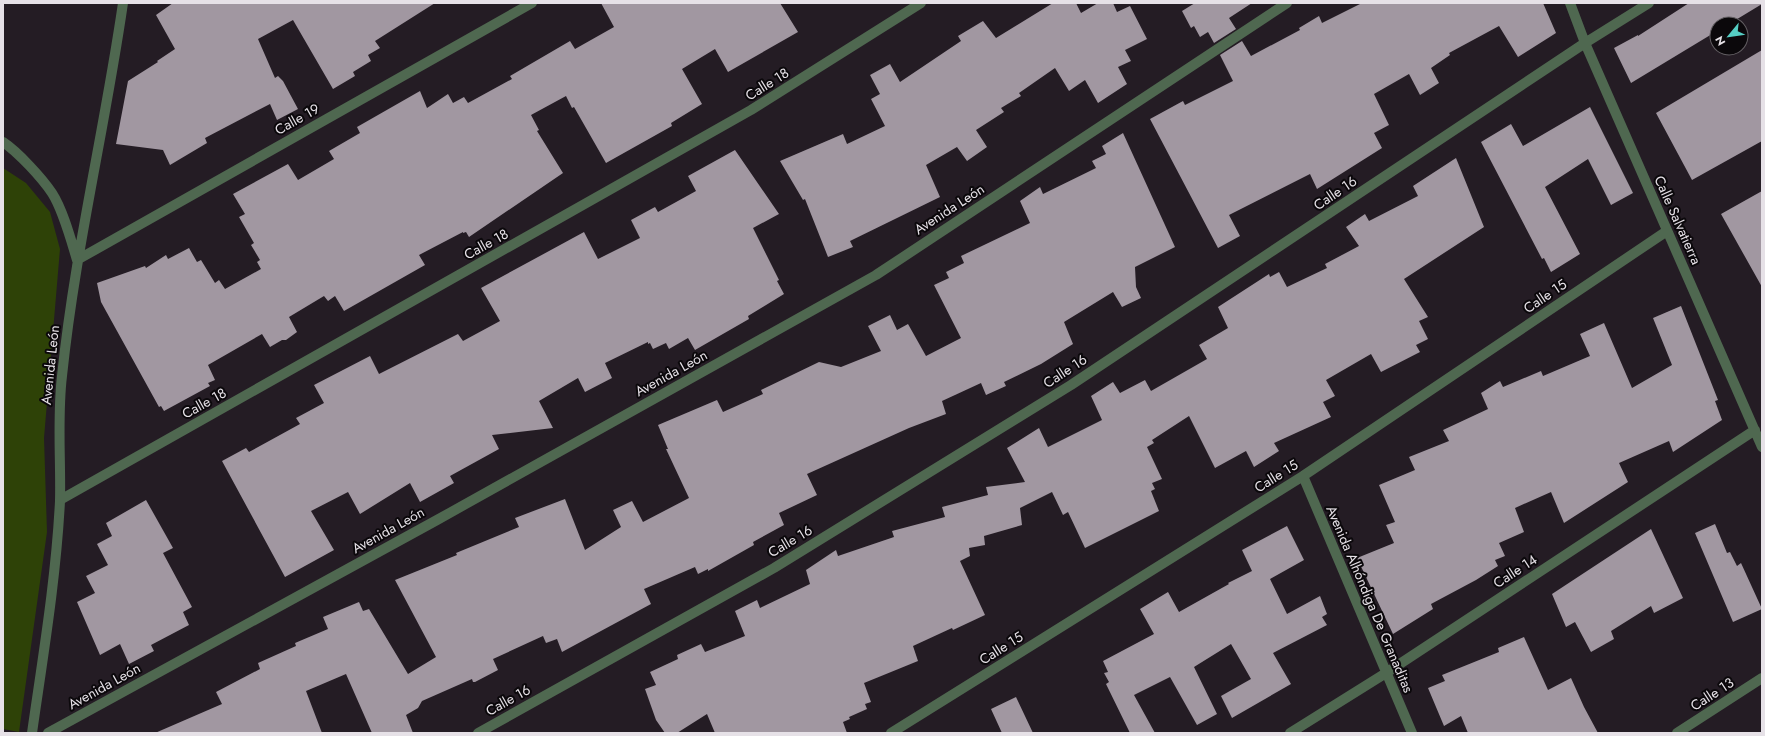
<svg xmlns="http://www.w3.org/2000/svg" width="1765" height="736" font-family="Jost,sans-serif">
	<rect width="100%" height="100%" fill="#241c24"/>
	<path fill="#2e4207" d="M3 168 26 183 50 212 60 249 44 438 47 532 19 732 3 729Z"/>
	<path fill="#a197a1" d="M173 3H435L375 41 380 48 368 55 371 61 353 72 355 76 333 89 293 20 258 39 275 78 278 76 283 81 298 109 277 120 270 104 205 138 207 143 170 165 163 150 116 144 128 81 158 62 157 61 175 49 156 15Z
		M601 3H780L798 32 728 72 715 49 682 69 702 104 671 123 672 126 606 163 574 107 572 108 566 96 531 115 539 130 537 131 563 173 469 237 466 232 463 233V232L419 255 425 265 344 311 335 296 328 301 324 296 289 317 297 332 286 340H282L270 347 262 334 208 365 215 380 208 383 210 386 164 411 161 406 159 407 101 302 97 283 145 266 146 268 166 255 168 259 189 248 197 262 201 260 215 283 219 280 225 289 261 269 257 262 260 260 251 245 254 243 239 217 245 214 233 194 288 164 298 180 334 159 329 151 360 133 357 127 420 91 427 108 448 94 453 103 464 97 468 103 512 79 510 76 570 41 575 49 614 27Z
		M1053 3H1076L1081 13 1098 3H1113L1117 12 1130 6 1147 39 1125 50 1131 61 1118 67 1127 84 1098 103 1085 80 1069 91 1055 68 1019 93 1021 96 1001 108 1004 112 976 130 987 147 967 161 957 147 926 165 940 197 850 241 853 247 828 257 805 199 803 200 780 161 843 134 847 144 885 126 871 99 880 94 870 75 890 64 900 82 961 41 958 36 983 21 996 38Z
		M1195 3H1252L1229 18 1236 29 1214 43 1208 32 1200 37 1194 26 1191 28 1182 11Z
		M1362 3H1543L1556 33 1518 57 1499 26 1449 53 1450 55 1431 68 1439 83 1420 95 1409 74 1374 94 1389 125 1374 133 1382 148 1317 189 1310 174 1229 215 1240 236 1218 248 1150 119 1183 101 1185 105 1233 81 1220 55 1242 41 1251 56 1300 30 1299 28 1319 16 1322 23Z
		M1689 3 1762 4 1729 24H1717V31L1631 83 1614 48 1638 35V36Z
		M1762 50V141L1692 180 1656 113Z
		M1590 107 1633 193 1611 205 1588 159 1545 187 1580 254 1551 272 1544 258 1542 259 1481 142 1511 124 1523 146Z
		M1123 133 1175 247 1135 267 1136 287 1141 298 1122 307 1113 292 1064 322 1073 344 1041 364 1004 382 1006 386 986 395 981 383 942 401 946 414 909 428 807 474 817 495 779 513 784 525 753 542 754 545 708 571V569L698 574 695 567 644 589 651 604 562 652 557 639 546 643 543 636 493 659 498 670 475 682H473L472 679 422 701 418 708 406 715 413 733H372L346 674 306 691 322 733H155L222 704 216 692 260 669 258 663 296 646 295 643 328 629 323 617 359 602 363 611 369 609 408 674 436 657 395 580 457 555 456 553 519 527 515 518 565 499 585 550 621 527 613 510 632 501 643 522 689 498 666 449H668L658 425 717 400 723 412 763 394 761 390 819 362 841 367 881 351 868 326 890 315 897 330 908 324 926 356 961 338 934 285 949 278 946 272 964 263 961 256 1030 223 1020 201 1040 187 1043 194 1096 168 1092 161 1106 154 1102 146Z
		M735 150 779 214 753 228 779 280 777 281 784 294 748 316 749 319 695 350 688 338 669 349 666 343 653 349 650 343 648 344V342L605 363 612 378 585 392 578 378 539 401 553 428 492 435 499 449 450 476 454 483 420 502 410 483 360 514 348 492 311 511 334 550 285 577 222 461 246 448 249 452 300 424 296 418 324 403 314 385 370 356 379 374 458 334 463 341 500 321 481 288 584 232 598 259 640 238 631 220 655 207 658 212 696 191 688 176Z
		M1456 158 1484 227 1404 279 1428 317 1419 321 1428 339 1416 345 1420 352 1381 372 1371 354 1326 380 1335 396 1323 402 1331 417 1274 443 1279 451 1254 467 1246 451 1215 468 1189 416 1152 440 1154 443 1147 447 1162 479 1152 483 1155 489 1151 491 1159 511 1085 548 1068 512 1063 515 1052 492 1020 508 1022 525 984 536 985 545 969 548 970 556 960 561 985 615 953 630 952 628 913 646 918 661 864 683 871 702 865 704 867 709 849 717 850 719 843 722 847 733H715L707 714 677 733H665L656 720 645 689 656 685 650 672 678 659 677 655 701 644 705 652 745 636 735 611 757 600 760 608 810 584 806 570 836 550 838 556 894 537 892 531 945 517 942 507 988 495 986 487 1025 482 1007 448 1039 428 1048 447 1102 420 1091 396 1113 382 1120 393 1145 380 1151 391 1207 359 1199 345 1228 328 1218 307 1269 274 1270 277 1279 272 1287 287 1327 268 1325 264 1359 246 1346 227 1365 214 1369 221 1418 196 1413 186Z
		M1762 191V287L1721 214Z
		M1681 306 1718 400 1715 401 1722 420 1673 452 1669 441 1619 463 1628 482 1564 523 1551 492 1515 508 1524 532 1499 543 1505 556 1495 560 1498 566 1476 580 1431 604 1433 609 1393 634 1357 558 1394 543 1386 525 1395 522 1379 485 1415 470 1409 457 1449 441 1443 430 1488 409 1481 393 1500 381 1503 387 1541 371 1543 376 1590 356 1580 334 1604 323 1632 388 1672 365 1653 318Z
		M146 500 173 548 163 553 192 607 183 612 189 625 151 645 154 651 129 664 120 644 100 655 77 602 95 593 86 576 108 565 97 544 112 536 106 523Z
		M1715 524 1727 553 1730 552 1737 566 1741 563 1762 609 1733 622 1695 533Z
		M1287 526 1304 560 1270 579 1287 614 1320 596 1327 614 1322 617 1327 625 1273 653 1291 684 1232 718 1221 696 1251 679 1231 644 1194 667 1217 714 1197 725 1170 677 1134 695 1155 733H1130L1106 684 1109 682 1104 673 1108 672 1103 661 1154 634 1140 609 1168 592 1179 612 1229 584 1228 583 1252 571 1242 550Z
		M1651 529 1683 598 1654 613 1651 606 1611 631 1614 639 1591 652 1575 622 1566 627 1552 594Z
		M1524 637 1548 690 1571 678 1584 707 1598 733H1468L1461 716 1444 726 1428 688 1445 681 1442 675 1499 652 1498 648Z
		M1016 697 1033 733H1002L991 709Z"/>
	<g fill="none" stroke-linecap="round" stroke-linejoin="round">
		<path stroke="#4f6850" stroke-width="10" d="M1570 3 1585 43 1762 447
			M3 142C18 152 42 178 52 193 63 210 71 240 77 260L532 3
			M1303 476 1412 733
			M60 500 751 110 921 3
			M32 733C43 656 56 579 60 501 61 460 57 418 62 376 75 250 105 128 123 3
			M48 733 437 520 876 275 1287 3
			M478 733 774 568 1071 385 1585 43 1649 3
			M891 733 1303 476 1667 231
			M1290 733 1386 673 1755 430
			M1677 733 1762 678"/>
	</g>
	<g text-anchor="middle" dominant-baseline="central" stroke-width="4" stroke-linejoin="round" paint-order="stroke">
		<g font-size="14" fill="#e6e1e7" stroke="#0b080b">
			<text transform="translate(767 84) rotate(-32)">Calle 18</text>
			<text transform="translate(297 119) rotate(-29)">Calle 19</text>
			<text transform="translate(1335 193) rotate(-34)">Calle 16</text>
			<text transform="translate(949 209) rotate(-33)">Avenida León</text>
			<text transform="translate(1678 220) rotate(66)">Calle Salvatierra</text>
			<text transform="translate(486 244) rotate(-29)">Calle 18</text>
			<text transform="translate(1545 296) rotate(-34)">Calle 15</text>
			<text transform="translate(50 365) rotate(-84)">Avenida León</text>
			<text transform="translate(1065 371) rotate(-33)">Calle 16</text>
			<text transform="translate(671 373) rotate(-29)">Avenida León</text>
			<text transform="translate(204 403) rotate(-29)">Calle 18</text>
			<text transform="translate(1276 476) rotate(-32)">Calle 15</text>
			<text transform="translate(388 530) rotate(-29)">Avenida León</text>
			<text transform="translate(790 541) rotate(-31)">Calle 16</text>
			<text transform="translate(1515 571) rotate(-33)">Calle 14</text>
			<text transform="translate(1370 599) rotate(67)">Avenida Alhóndiga De Granaditas</text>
			<text transform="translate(1001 648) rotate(-32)">Calle 15</text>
			<text transform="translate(104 686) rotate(-29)">Avenida León</text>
			<text transform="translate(1712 694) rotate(-33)">Calle 13</text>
			<text transform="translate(508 700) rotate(-29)">Calle 16</text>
		</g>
	</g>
	<rect width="1765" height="736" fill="none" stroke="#e6e1e7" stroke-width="8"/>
	<g transform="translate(1729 36) rotate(241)"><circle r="19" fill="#0b080b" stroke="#635f63"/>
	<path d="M0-3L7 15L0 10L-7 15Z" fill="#55cec4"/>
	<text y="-6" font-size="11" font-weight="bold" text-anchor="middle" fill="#e6e1e7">N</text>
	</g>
</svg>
